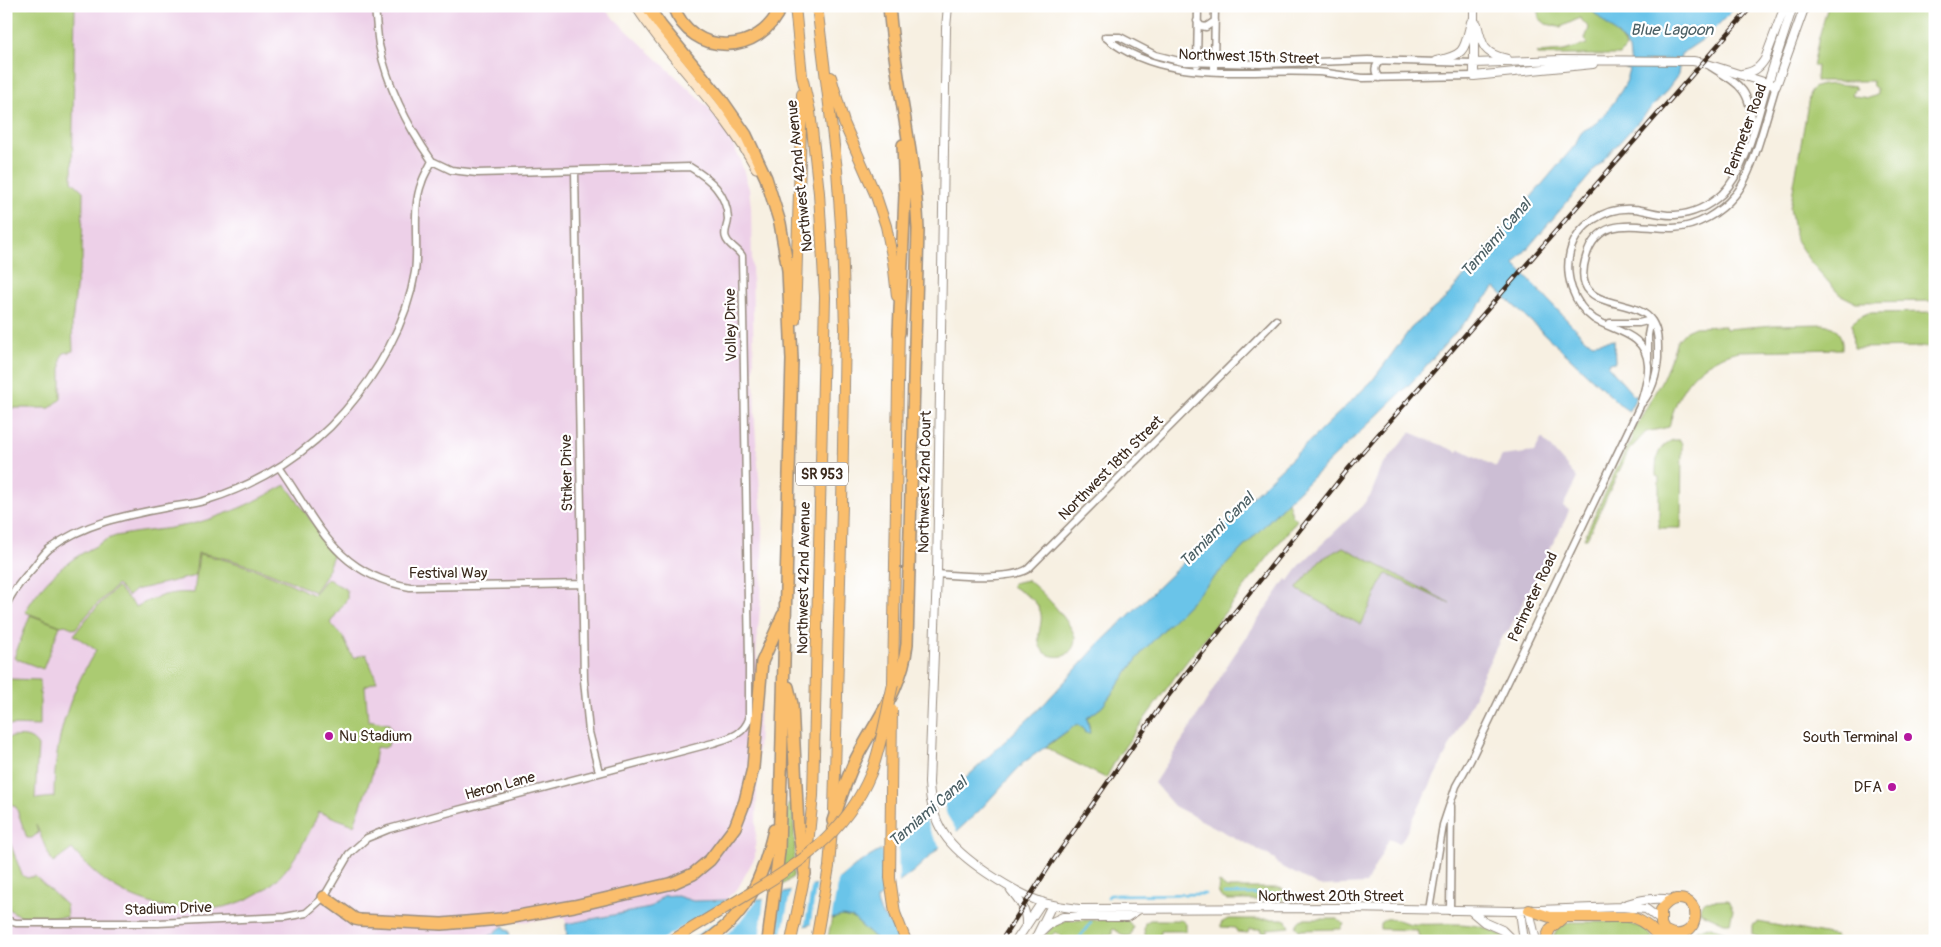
<svg xmlns="http://www.w3.org/2000/svg" width="1941" height="947" font-family="Pangolin,sans-serif">
	<rect width="100%" height="100%" fill="#fff"/>
	<filter id="ink" filterUnits="userSpaceOnUse"><feTurbulence type="fractalNoise" baseFrequency=".02" numOctaves="2"/><feDisplacementMap in="SourceGraphic" scale="10" xChannelSelector="R" yChannelSelector="G"/><feConvolveMatrix kernelMatrix="1 2 1 2 8 2 1 2 1" color-interpolation-filters="sRGB"/></filter>
	<filter id="wash" filterUnits="userSpaceOnUse"><feTurbulence type="fractalNoise" baseFrequency=".0096" numOctaves="4" result="noise"/><feDisplacementMap in="SourceGraphic" scale="20" xChannelSelector="R" yChannelSelector="G"/><feGaussianBlur stdDeviation="1.12" result="paint"/><feColorMatrix in="noise" values="0 0 0 0 0 0 0 0 0 0 0 0 0 0 0 0 0 1.4 0 .05"/><feComposite in="paint" operator="in"/></filter>
	<g filter="url(#wash)">
		<rect width="100%" height="100%" fill="#f7f0e2"/>
		<path fill="#edd0e8" d="M75 6H601L708 107 722 125 740 159 749 189 751 207 755 426 763 527 761 598 756 653 760 684 755 857 738 888 725 900 693 901 674 895 663 896 650 908 566 924 565 918 504 923V926L500 927 493 935 488 937 433 938 424 941 405 938 347 941H6V408H50L61 399V357L64 353 73 351 72 323 77 280 82 260 83 191 72 181Z"/>
		<path fill="#ccbed4" d="M1410 432 1458 452 1460 449 1496 467 1502 456 1534 452 1542 438 1577 478 1563 506 1569 510 1566 518 1509 630 1501 638 1476 689 1475 696 1402 841 1398 843 1389 839 1366 884 1319 886 1277 864 1275 859 1253 847 1174 806 1154 783 1187 733 1230 661 1286 579 1289 581 1301 564 1362 506 1371 494 1382 467Z"/>
		<path fill="#abcb72" stroke="#737a48" d="M6 6H75L72 181 83 191 82 260 77 280 72 323 73 351 64 353 61 357V399L50 408H6Z
			M1534 6H1587L1618 35 1626 47 1620 55H1538L1537 53 1564 51 1587 44 1585 39 1589 28 1580 18 1561 27 1546 24 1539 18V11Z
			M1828 6H1935V301L1855 302 1839 294 1809 260 1796 240 1790 208 1810 91C1816 82 1845 84 1855 86L1857 89H1854L1852 94 1854 96 1869 98 1877 95V89L1873 86 1872 81H1816L1817 66H1813L1819 37Z
			M1935 312V347L1853 348 1852 323 1861 316 1868 313Z
			M1824 324C1837 327 1843 335 1842 349L1739 351C1698 361 1678 386 1669 427L1646 432 1629 450 1587 538H1584L1626 449 1631 443 1632 434 1664 376 1677 341 1686 331 1695 327 1725 326 1726 329 1774 325Z
			M1673 440H1680L1682 444 1681 528H1659V477L1656 476C1656 460 1656 447 1673 440Z
			M286 485 334 553 325 576 314 592C276 574 239 559 198 553L195 576 135 590 128 596 117 585 94 607 75 629 65 625 61 626 25 612C42 582 65 561 96 546 102 542 109 538 116 536 140 531 164 530 188 525 223 517 255 502 286 485Z
			M1288 501 1292 515 1297 520 1177 674 1118 756 1106 778 1055 753 1046 747 1077 724 1083 728 1085 733 1090 729 1087 718 1102 707 1143 651Z
			M1343 547 1450 603V604L1387 574 1385 575 1361 625 1298 590 1297 588 1320 560Z
			M199 554C240 562 276 575 313 595L323 582 328 579 347 590V599L330 623 343 637 353 658 366 654 377 681 365 686 368 720 389 724 391 729 388 746 384 748 376 747 372 775 354 825 319 812C305 841 289 876 259 893 217 919 156 913 114 887 98 877 85 864 72 849L53 863 46 849 36 824 38 833 32 838H27L16 807 11 804 6 806V738C18 736 31 734 38 746L35 799 54 797C54 743 67 697 96 650L74 635C87 617 101 602 117 587L136 607C156 596 172 591 194 593Z
			M1027 580C1039 587 1074 625 1075 638 1075 646 1072 650 1066 655 1055 659 1041 655 1039 642 1037 630 1045 620 1039 608 1033 596 1021 593 1012 586L1013 583Z
			M30 615 60 626 43 669 14 658Z
			M9 679 40 680V726L8 725Z
			M788 804H793L795 847 793 877 781 886Z
			M6 832 22 875 27 878 35 876 66 905 67 917H21L10 910 6 900Z
			M1219 882 1227 888H1280L1287 891 1288 896 1283 900H1227L1221 897 1218 892Z
			M1728 900 1733 910 1730 923H1724L1700 912V906L1706 901Z
			M842 916 853 918 878 941H846L828 937 832 918Z
			M1228 919H1283L1287 921 1290 927 1267 929V932H1262V929H1249L1248 933 1237 932 1236 928 1221 927V923Z
			M1303 919H1337L1344 924 1341 929H1337L1299 930 1296 927C1297 923 1299 920 1303 919Z
			M1386 919C1395 918 1404 923 1413 924 1445 926 1483 917 1508 941H1420L1417 930 1380 929V923Z
			M1065 920H1127L1133 927 1130 936H1124L1114 929 1112 930V935H1104L1101 941H1068L1055 932 1047 941H1040L1053 926Z
			M1150 920H1181L1186 924V931H1161L1160 941C1147 941 1142 936 1145 923Z
			M1570 922H1624L1640 927 1642 925 1656 941H1551L1558 928Z
			M1758 922 1835 936 1840 941C1819 941 1768 946 1752 934V925Z
			M1708 926 1728 933 1729 941H1696L1695 935 1697 930Z"/>
		<path fill="#6bc4e9" stroke="#537784" d="M1587 6H1737L1705 38 1681 54 1678 75 1663 95 1604 159 1514 264 1586 340 1593 343 1614 340 1615 362 1610 363 1608 366 1633 395 1637 396 1628 412 1495 288 1410 384 1288 501 1143 651 1102 707 1087 718 1090 733H1085L1083 728 1077 724 1023 763 980 810 914 871 877 899C877 916 897 931 909 941H878L853 918 842 916 778 933 736 941H541L567 937 566 924 650 908 663 896 674 895 693 901 761 899 841 878 859 863 905 836 1045 703 1098 645 1372 381 1411 328 1445 299 1576 144C1582 126 1586 132 1597 122 1607 113 1621 93 1627 80V76L1629 69 1620 66H1631L1629 49 1618 35Z
			M504 926 506 930 509 931 510 938 513 941H347L405 938 424 941 433 938 488 937C495 934 498 928 504 926Z"/>
		<path fill="#f7f0e2" d="M942 798 947 815 958 833 941 848 931 833 924 815Z
			M898 837 899 885 885 896 882 847Z
			M839 876 831 921 810 928 817 882Z
			M812 883 804 930 753 941H738L760 936 764 895 780 891 775 934H782L791 889Z
			M755 897 753 898 757 900 741 921 719 941H690L713 927 729 914 687 941H659L731 898Z"/>
		<g fill="none" stroke-linecap="round" stroke-linejoin="round">
			<path stroke="#6bc4e9" stroke-width="2.5" d="M1224 894H1287
				M1108 897 1110 895 1205 894
				M1077 941 1091 922"/>
		</g>
	</g>
	<g filter="url(#ink)">
		<g fill="none" stroke-linecap="round" stroke-linejoin="round">
			<defs>
				<path id="minor" d="M1197 21 1201 26 1206 27 1215 21
					M1105 37C1165 86 1246 68 1318 72 1333 73 1348 77 1363 78L1474 76
					M1105 37H1120L1155 55 1183 62 1261 64 1368 60 1474 63
					M1197 65 1198 6
					M1711 67C1742 86 1749 89 1753 126
					M1214 68 1215 6
					M1379 78C1374 71 1374 67 1380 61
					M575 171 584 680 589 732 599 772
					M1610 323H1639L1651 320
					M1648 359V335L1651 320
					M1642 403C1652 391 1657 374 1658 358 1658 345 1659 332 1652 321 1634 294 1569 315 1586 257 1599 212 1640 229 1673 228 1697 227 1720 213 1735 195 1753 175 1767 113 1776 86
					M279 467C318 523 335 574 410 587L582 584
					M937 574C959 576 1010 580 1028 569L1276 320
					M6 606C11 593 22 580 32 569 37 563 43 554 49 549 84 523 127 515 169 507 182 505 197 504 210 499 261 483 309 452 344 412 378 373 407 323 415 272 419 243 411 209 422 182 424 175 429 168 432 161 408 127 388 87 379 45 377 32 376 19 375 6
					M1429 910 1443 825 1456 786 1470 761 1640 406C1643 393 1649 379 1648 365 1646 333 1615 332 1594 319 1584 312 1576 300 1572 289 1568 277 1567 264 1570 252 1577 225 1606 206 1634 209 1647 210 1660 216 1675 215 1692 214 1709 206 1722 194 1748 168 1757 117 1768 83
					M1450 911 1451 806
					M6 920 16 923H158L285 917 306 913 324 897 349 854 367 838 389 829 439 815 713 743C728 738 743 736 749 719V659L742 256C738 249 728 245 726 238 723 232 728 226 728 219 727 193 710 179 690 167L477 173 451 170 432 161"/>
				<path id="tertiary" d="M948 6 946 28 937 574 929 783C930 801 934 819 944 834 961 860 1012 891 1041 902 1053 906 1066 907 1079 909L1348 908 1511 911 1621 907 1646 909 1659 919
					M1474 6V76L1593 64
					M1477 24C1482 46 1484 54 1507 59
					M1436 61C1466 55 1464 50 1471 22
					M1474 63 1562 60 1693 61 1704 63 1776 86 1805 6
					M1742 74C1753 72 1759 69 1765 59L1785 6
					M1768 83 1793 6
					M1011 890C1021 902 1027 910 1026 926
					M1624 905C1640 900 1654 897 1671 900
					M1529 910 1536 941
					M1471 911 1484 922 1502 930 1513 941
					M1520 911 1524 941
					M1040 933 1052 922 1063 917H1127L1138 910
					M1016 941 1042 902
					M1034 941 1052 905"/>
				<path id="secondary" d="M636 6C672 63 724 108 756 168"/>
				<path id="primary" d="M1529 910 1550 917H1632C1645 922 1654 929 1661 941
					M1666 931C1697 947 1708 897 1676 899 1669 900 1665 904 1661 910V924L1670 941
					M1545 941 1550 929 1564 917"/>
				<path id="trunk" d="M817 6 837 170 842 240 845 327 842 505 834 811
					M831 77 844 123 876 196 886 226 893 261 897 296
					M795 320 802 94
					M893 684 899 325
					M791 941 805 874 813 796 825 297 819 193 810 111 802 76 795 6
					M816 941 829 867 832 828"/>
				<path id="motorway" d="M647 6 661 26 721 99 746 135 766 178 780 223 788 270 792 360 779 851 768 941
					M673 6C692 58 761 56 781 6
					M899 333 905 194 903 145
					M788 687 792 704 798 826 805 874
					M833 821C840 800 846 779 856 759 876 720 902 690 907 644L918 229C915 154 895 81 889 6
					M324 897 355 919 360 920 442 924 501 919 574 906 673 883 693 874 710 860 735 827 745 801 753 768 762 662 783 615
					M707 941C749 913 763 876 774 830"/>
			</defs>
			<use href="#minor" stroke="#998d80" stroke-width="9"/>
			<use href="#tertiary" stroke="#998d80" stroke-width="10"/>
			<use href="#secondary" stroke="#998d80" stroke-width="11"/>
			<use href="#primary" stroke="#998d80" stroke-width="12"/>
			<use href="#trunk" stroke="#998d80" stroke-width="12"/>
			<use href="#motorway" stroke="#998d80" stroke-width="14"/>
			<use href="#minor" stroke="#fff" stroke-width="6"/>
			<use href="#tertiary" stroke="#fff" stroke-width="8"/>
			<use href="#secondary" stroke="#fde5c5" stroke-width="9"/>
			<use href="#primary" stroke="#fabe6d" stroke-width="10"/>
			<use href="#trunk" stroke="#fabe6d" stroke-width="10"/>
			<use href="#motorway" stroke="#fabe6d" stroke-width="11"/>
			<defs>
				<path id="rail" d="M1001 941 1050 865 1165 700 1349 468 1752 6"/>
			</defs>
			<use href="#rail" stroke="#3b2a1e" stroke-width="4.5"/>
			<use href="#rail" stroke="#fff" stroke-width="2.5" stroke-dasharray="8" stroke-linecap="butt"/>
			<defs>
				<path id="trunk-bridge" d="M892 710 890 878 895 913 906 941
					M671 941C694 927 717 913 740 899 796 866 845 836 871 773 882 744 886 714 893 684"/>
			</defs>
			<use href="#trunk-bridge" stroke="#998d80" stroke-width="12" stroke-linecap="butt"/>
			<use href="#trunk-bridge" stroke="#fabe6d" stroke-width="10"/>
		</g>
	</g>
	<g fill="#b5179e" stroke="#fff" stroke-width="2">
		<circle cx="329" cy="736" r="5"/>
		<circle cx="1908" cy="737" r="5"/>
		<circle cx="1892" cy="787" r="5"/>
	</g>
	<g text-anchor="middle" dominant-baseline="central" stroke-width="4.5" stroke-linejoin="round" paint-order="stroke">
		<rect fill="#fff" stroke="#766a62" stroke-width="1" x="796" y="462.5" width="52" height="23" rx="4"/>
		<g font-size="14" font-weight="bold" fill="#3b2a1e">
			<text x="822" y="474">SR 953</text>
		</g>
		<g font-size="15" fill="#3b2a1e" stroke="#fff">
			<text transform="translate(1249 57) rotate(2)">Northwest 15th Street</text>
			<text transform="translate(1746 130) rotate(-70)">Perimeter Road</text>
			<text transform="translate(800 176) rotate(-96)">Northwest 42nd Avenue</text>
			<text transform="translate(731 325) rotate(-91)">Volley Drive</text>
			<text transform="translate(1111 468) rotate(-45)">Northwest 18th Street</text>
			<text transform="translate(567 473) rotate(-91)">Striker Drive</text>
			<text transform="translate(925 482) rotate(-89)">Northwest 42nd Court</text>
			<text x="448" y="573">Festival Way</text>
			<text transform="translate(804 578) rotate(-89)">Northwest 42nd Avenue</text>
			<text transform="translate(1533 597) rotate(-65)">Perimeter Road</text>
			<text transform="translate(500 786) rotate(-15)">Heron Lane</text>
			<text x="1331" y="896">Northwest 20th Street</text>
			<text transform="translate(168 909) rotate(-2)">Stadium Drive</text>
		</g>
		<g font-size="15" fill="#3b2a1e" stroke="#fff" text-anchor="end">
			<text x="339" y="736" text-anchor="start">Nu Stadium</text>
			<text x="1898" y="737">South Terminal</text>
			<text x="1882" y="787">DFA</text>
		</g>
		<g font-size="16" font-style="italic" fill="#4c6065" stroke="#fff">
			<text x="1672" y="30">Blue Lagoon</text>
			<text transform="translate(1496 238) rotate(-49)">Tamiami Canal</text>
			<text transform="translate(1217 530) rotate(-45)">Tamiami Canal</text>
			<text transform="translate(928 812) rotate(-41)">Tamiami Canal</text>
		</g>
	</g>
	<rect width="1941" height="947" fill="none" stroke="#fff" stroke-width="25"/>
</svg>
